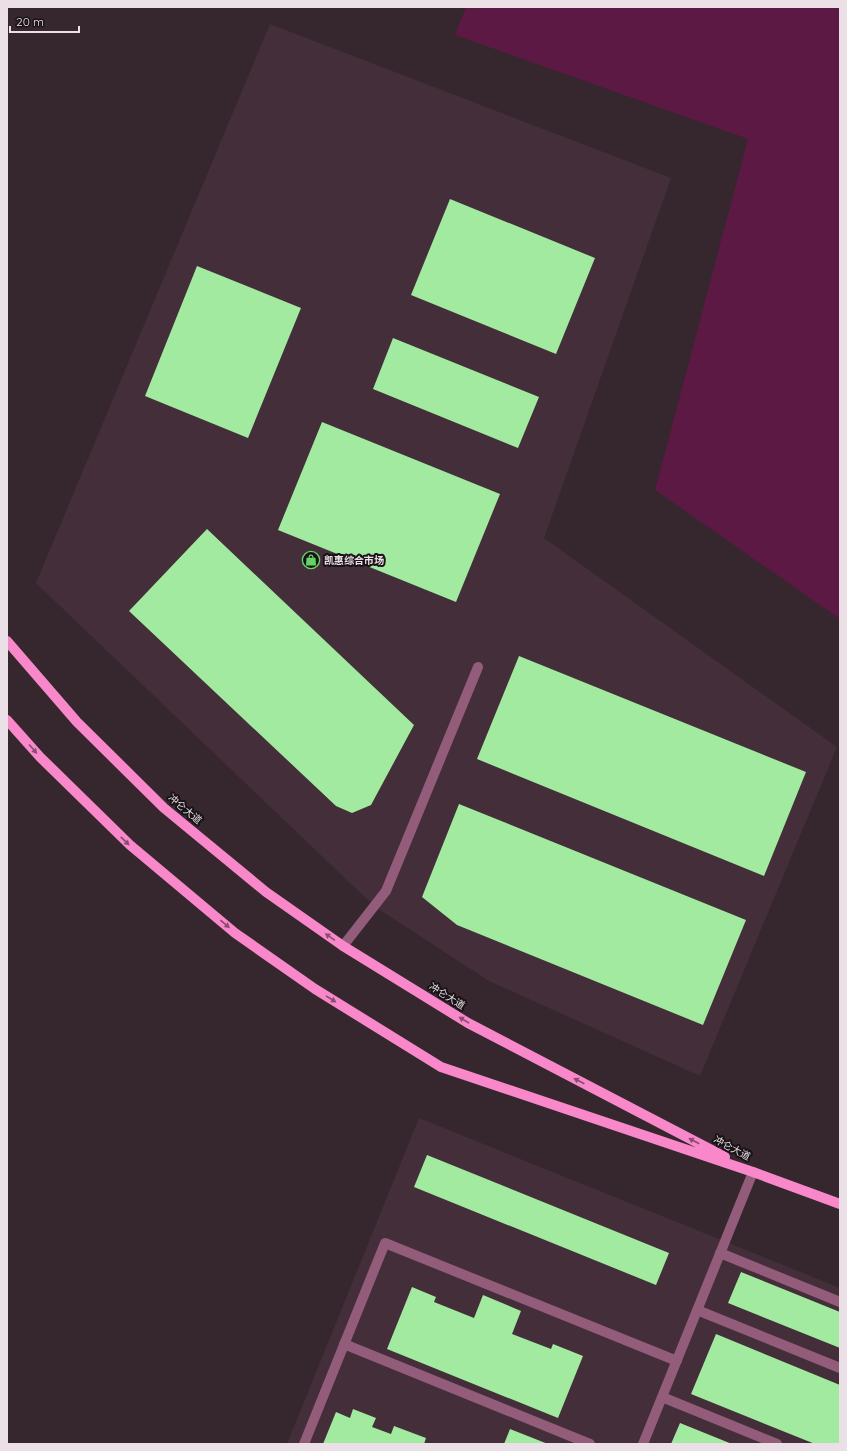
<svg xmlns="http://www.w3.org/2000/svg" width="847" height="1451" font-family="Quicksand,'Noto Sans SC',sans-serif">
	<rect width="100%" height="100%" fill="#36272f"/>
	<path fill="#432e3a" d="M270 24 671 178 544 538 837 747 700 1076 489 981 374 906 36 583Z
		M419 1118 840 1288V1444H287Z"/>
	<path fill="#5b1943" d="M466 7H840V619L655 490 748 139 455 35Z"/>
	<path fill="#a2eaa0" d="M450 199 595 258 556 354 411 295Z
		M197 266 301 308 248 438 145 396Z
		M393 338 539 397 518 448 373 389Z
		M322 422 500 494 456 602 278 530Z
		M207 529 414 725 371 805 352 813 336 806 129 611Z
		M519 656 806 772 764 876 477 759Z
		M459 804 746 920 703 1025 457 925 422 897Z
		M427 1155 669 1253 656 1285 414 1187Z
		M741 1272 840 1312V1348L728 1303Z
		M412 1287 436 1297 434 1302 474 1318 483 1295 521 1311 512 1334 551 1349 553 1344 583 1356 558 1418 387 1349Z
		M716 1334 840 1385V1444H815L691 1394Z
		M353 1409 376 1418 372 1427 391 1434 394 1426 426 1438 424 1444H323L336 1412 350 1418Z
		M680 1423 732 1444H671Z
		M510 1429 548 1444H504Z"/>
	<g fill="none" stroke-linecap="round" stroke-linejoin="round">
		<path stroke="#935c7a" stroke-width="10" d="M343 946 386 891 478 667
			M720 1253 840 1302
			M697 1310 840 1368
			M344 1344 590 1444
			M662 1397 777 1444
			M304 1444 385 1243 677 1361
			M643 1444 753 1172"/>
		<path stroke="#f888c9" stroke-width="10" d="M7 641 77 722 164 808 266 892 343 946 468 1023 725 1157
			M7 720 40 757 130 845 235 933 315 989 441 1067 753 1172 840 1204"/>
	</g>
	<defs><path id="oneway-solid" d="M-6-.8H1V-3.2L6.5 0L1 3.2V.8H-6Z"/></defs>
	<g fill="#884d70">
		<use href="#oneway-solid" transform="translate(33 749) rotate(49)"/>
		<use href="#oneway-solid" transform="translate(125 841) rotate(44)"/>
		<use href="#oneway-solid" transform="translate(225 924) rotate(40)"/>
		<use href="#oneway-solid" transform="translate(330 937) rotate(-145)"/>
		<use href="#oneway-solid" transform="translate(331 999) rotate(32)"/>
		<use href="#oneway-solid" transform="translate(464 1020) rotate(-149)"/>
		<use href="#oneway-solid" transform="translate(579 1081) rotate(-152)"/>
		<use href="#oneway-solid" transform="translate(694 1141) rotate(-152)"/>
	</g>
	<defs>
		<symbol id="shop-ring" viewBox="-11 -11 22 22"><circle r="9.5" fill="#191216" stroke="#65d467" stroke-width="1.5"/><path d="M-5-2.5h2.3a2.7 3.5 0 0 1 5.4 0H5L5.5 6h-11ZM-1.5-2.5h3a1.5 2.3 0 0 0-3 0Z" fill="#65d467"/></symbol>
	</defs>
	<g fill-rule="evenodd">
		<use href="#shop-ring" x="301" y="550" width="20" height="20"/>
	</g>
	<g text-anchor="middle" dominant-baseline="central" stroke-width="4" stroke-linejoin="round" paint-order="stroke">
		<g font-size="10" font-weight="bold" fill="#eae0e5" stroke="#191216" text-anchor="start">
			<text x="324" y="560">凯惠综合市场</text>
		</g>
		<g font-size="10" fill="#eae0e5" stroke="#191216">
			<text transform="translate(185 809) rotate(40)">冲仑大道</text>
			<text transform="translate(447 996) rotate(32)">冲仑大道</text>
			<text transform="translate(732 1148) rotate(28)">冲仑大道</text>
		</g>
	</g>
	<rect width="847" height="1451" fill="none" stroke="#eae0e5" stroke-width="16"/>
	<path d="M10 26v6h69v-6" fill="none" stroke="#eae0e5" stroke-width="2"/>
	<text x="16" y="26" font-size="12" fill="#eae0e5" stroke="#191216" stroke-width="3" paint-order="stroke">20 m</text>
</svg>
